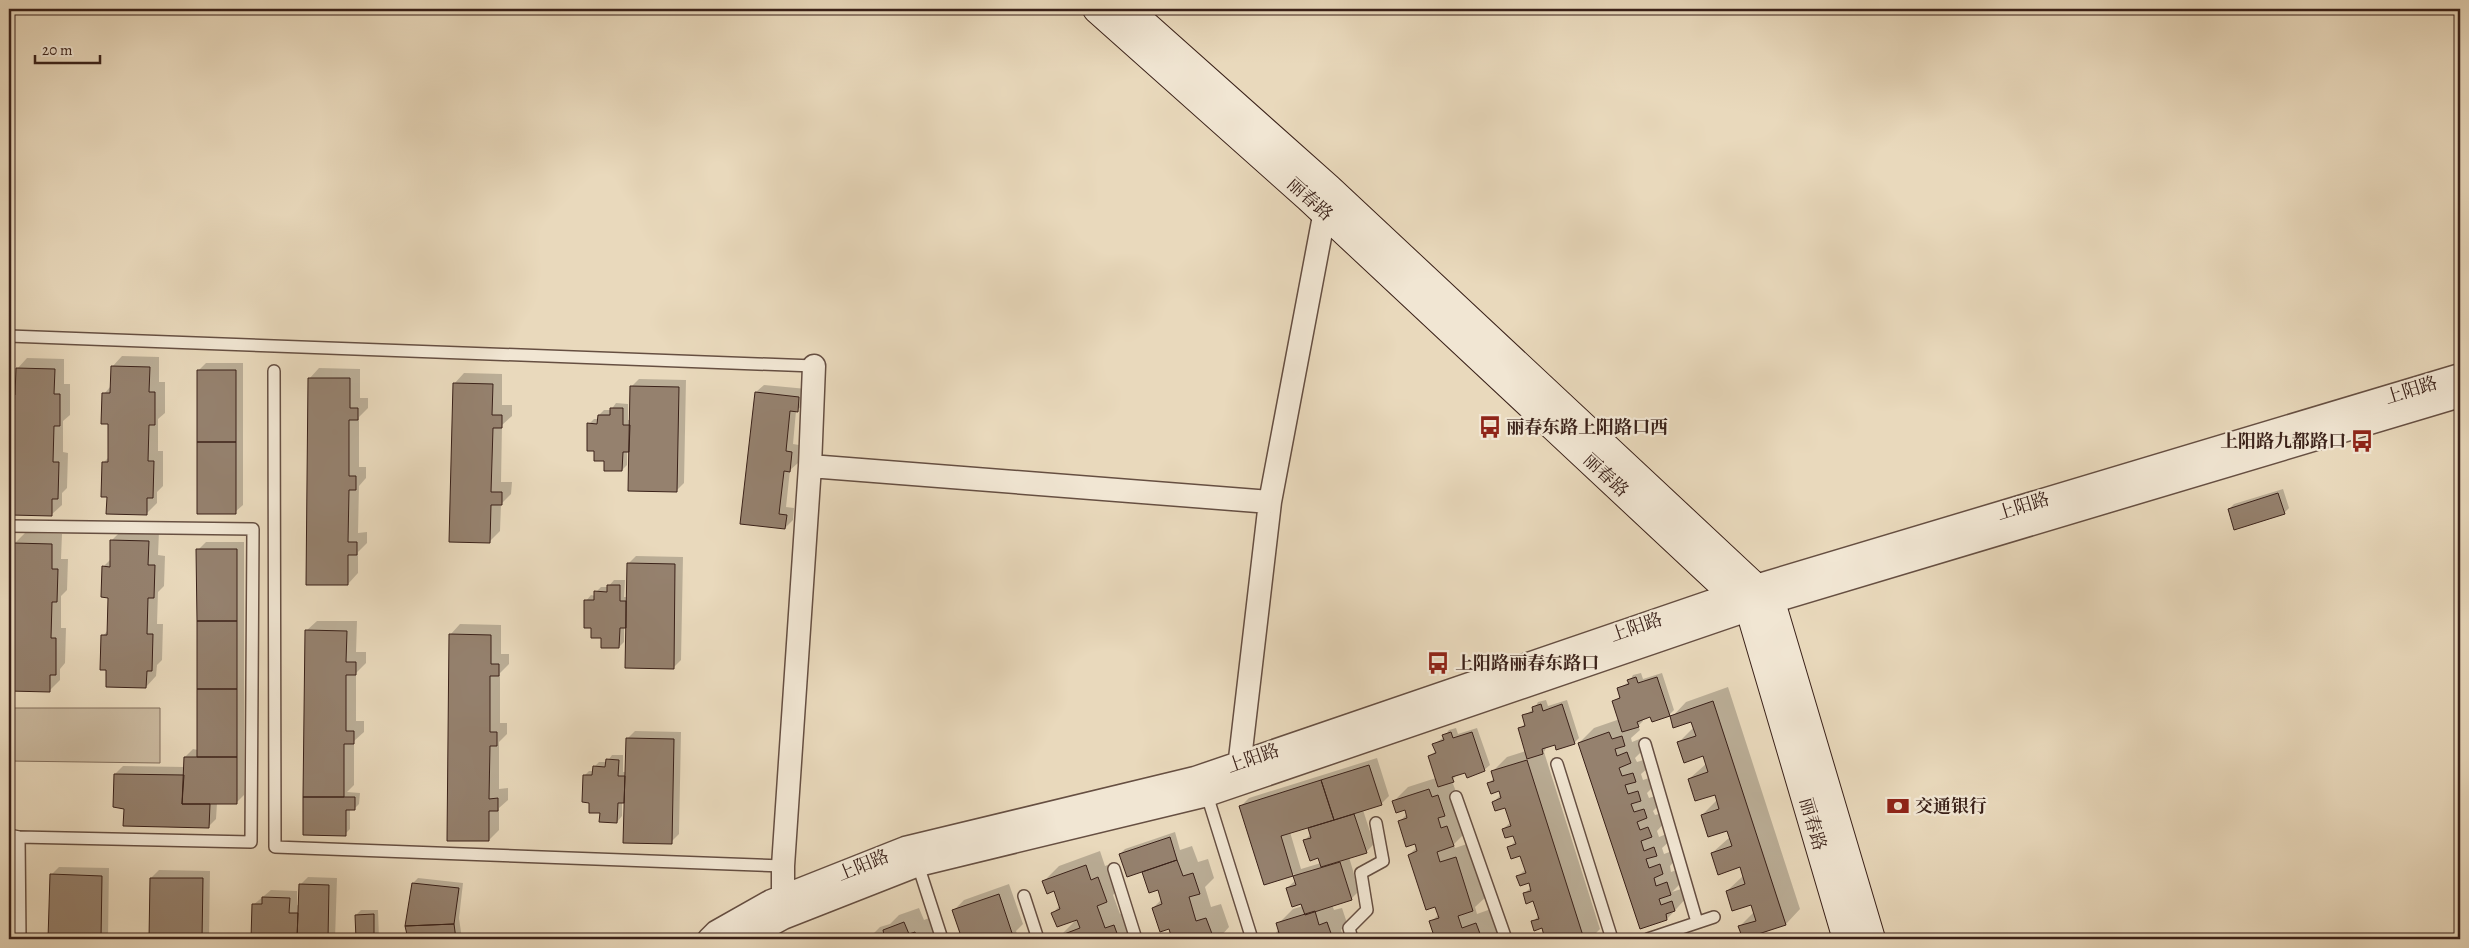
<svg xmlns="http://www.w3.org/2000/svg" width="2469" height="948" font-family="Alegreya,'Noto Serif SC',serif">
	<rect width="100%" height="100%" fill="#e9d9bc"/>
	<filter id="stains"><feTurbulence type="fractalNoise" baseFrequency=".004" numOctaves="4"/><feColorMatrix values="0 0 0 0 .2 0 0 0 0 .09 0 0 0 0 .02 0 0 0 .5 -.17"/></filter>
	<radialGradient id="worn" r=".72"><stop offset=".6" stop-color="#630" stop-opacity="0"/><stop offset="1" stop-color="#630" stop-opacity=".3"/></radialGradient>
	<path fill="#cbbaa0" stroke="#826e5c" d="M9 708H160V763L9 761Z"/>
	<path fill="#0003" fill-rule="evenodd" d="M122 356 159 357V382H165V413L158 419V451H163V486L157 492V503L146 514 108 496 103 463 109 457 110 423 104 394 111 386 112 367Z
		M27 358 64 359V384H70V415L63 421V452L68 453 67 488 62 493V505L51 515 9 497V463L14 459 15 424H9V394L16 387 17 369Z
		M206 363H243V505L235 512 198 371Z
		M319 368 360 369V398H368V408L359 417V467H366V478L359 486 358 533 367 532V543L358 552V573L348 584 309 379Z
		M464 373 502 374V405H512V416L502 425 501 482H512L511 494 501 504 500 531 490 541 454 384Z
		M639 379 686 380 684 483 676 491 630 449 627 450V465L622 470 606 460 589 424 594 419H599V415L604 410H611L616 403 628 404V420H631V387Z
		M764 385 807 389 805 403 796 411 793 444 799 445 798 463 790 470 786 507 794 508 793 520 785 528 742 523 756 392Z
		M2283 489 2289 508 2284 513 2229 509 2234 504Z
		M122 530 159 531 158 555 165 556 164 586 158 592 157 624H163L162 660 157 665 156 676 146 687 108 669 103 636 108 630 109 596 103 567 111 559 112 540Z
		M25 533 62 534 61 559H68L67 590 61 596V628H66L65 663 60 669V680L49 691 9 672V637L12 634V600H9V568L14 562V544Z
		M206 542H244V795L236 803H217L216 819 208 827 125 808 115 774 123 766 185 767V757L193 749 198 750V550Z
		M636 556 683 557 681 660 673 668 627 627H624V642L619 647 603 637 592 627 586 601 591 595 596 596V592L601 587H608L614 580H625L624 597H628V564Z
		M317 621H357L356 652H366V663L356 673V721H364V732L354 741V785L347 792 360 793 359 804 354 809H350V829L345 834 306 631Z
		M460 624 501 625V654H509V664L500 673V723H507V734L499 742V789L508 788V800L499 808V830L489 840 450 635Z
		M1641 673 1643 679 1662 673 1674 710 1669 715 1651 716 1642 718 1643 721 1638 726 1640 730 1631 738 1632 742 1642 738 1645 748 1635 758 1637 762 1647 759 1650 766 1641 774 1643 780 1652 777 1655 785 1647 793 1649 798 1658 795 1661 803 1653 811 1655 815 1663 813 1666 821 1657 831 1659 837 1669 833 1671 840 1662 848 1664 854 1675 850 1677 858 1670 866 1671 872 1682 868 1685 879 1672 892 1687 887 1689 895 1667 919 1579 743 1594 728 1620 719 1614 701 1621 696 1619 688 1629 682 1633 675Z
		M1728 687 1800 909 1786 924 1743 938 1739 927 1754 912 1752 904 1727 891 1744 875 1741 866 1712 853 1730 837 1727 829 1702 815 1717 800 1715 794 1689 779 1706 764 1703 755 1678 743 1693 728 1692 720 1672 717 1686 702Z
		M1546 700 1548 706 1567 700 1579 738 1574 743H1556L1547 746 1544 752 1600 929 1590 939H1537L1544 932 1543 927 1533 922 1539 915 1534 900 1524 894 1531 887 1530 881 1518 876 1526 869 1521 854 1509 848 1516 840 1514 834 1503 829 1511 822 1506 807 1494 802 1501 794 1500 789 1489 783 1494 778 1492 772 1507 757 1526 751 1519 729 1526 723 1523 716 1534 709 1538 702Z
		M1456 728 1458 734 1477 728 1490 765 1484 770 1466 771 1457 774 1452 781 1459 800 1453 806 1456 814 1462 812 1468 830 1454 844 1455 848 1470 843 1488 895 1475 907 1477 914 1491 909 1501 939H1446V937L1437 939 1431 922 1439 914 1409 855 1417 847 1399 822 1407 814 1405 809 1393 802 1408 787 1436 778 1429 756 1436 751 1434 744 1444 737 1449 730Z
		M635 731 681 732 679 834 671 842 626 800 622 802V816L617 822 590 802 584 776 589 771H594V767L599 762H607L612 755H623V772H626L627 739Z
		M1377 758 1389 796 1381 804 1363 810 1374 844 1366 852 1349 857 1359 891 1351 899 1332 905 1334 910 1342 908 1347 923 1341 930 1344 939H1274L1273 936 1279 929 1278 924 1293 909 1303 906 1287 888 1296 880 1294 874 1265 884 1241 806 1249 798ZM1309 826 1311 834 1305 840 1319 857 1321 863 1301 869 1290 832Z
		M1175 832 1180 850 1192 846 1198 862 1208 859 1214 878 1205 887 1211 907 1221 904 1229 927 1221 936 1222 939H1174L1170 928 1153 908 1162 899 1159 889 1144 872 1147 869 1120 854 1125 849Z
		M1100 851 1105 866 1113 863 1121 886 1113 895 1120 914 1129 911 1132 939H1062L1060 936 1078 918 1053 913 1060 905 1055 890 1044 881 1059 866Z
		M59 867 109 868 108 939H50L51 875Z
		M159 870 210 871 209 939H151V878Z
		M308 877 337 878 335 939H260L253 905 271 890 297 891V905L300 906V885Z
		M418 878 463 883 459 918 462 939H409L406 926 413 883Z
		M1009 884 1023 924 1016 931 1019 939H963L954 910 964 900Z
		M919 908 924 920 929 918 936 939H868L880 927 890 924 899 915Z
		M361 910H378L379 939H357L356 915Z
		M1803 933 1805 939H1784Z"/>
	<path fill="#95816e" stroke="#3a2119" d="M111 366 150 367 149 392H155V425H149L148 461H154L153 498H147V515L106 514 107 497H101L102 462H108V424H101L102 393H110Z
		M16 368 55 369 54 394H60V426H54L53 462H59L58 499H52V516L11 515 9 464H12L13 426 9 425V394L15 395Z
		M197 370H236V442H197Z
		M308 378H350V408H358V420H349V476H356V490H349L348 542H357V555H348V585H306Z
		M453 383 493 384 492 415H502V428H493L491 492H502V505H491L490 543 449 542Z
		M630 386 679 387 677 492 628 491Z
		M755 392 799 397 798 412 790 411 786 451 792 452 790 472 784 471 779 514 787 515 785 529 740 524Z
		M610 408H623V425H630L629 452H623L622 471H604V461H594V451H587V423L597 424 598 415H610Z
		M197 442H236V514H197Z
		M2278 493 2285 514 2234 530 2228 509Z
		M110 540 149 541 148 565H155L154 598H148L147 634H153L152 671H147L146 688 106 687V670H100L101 635H107L108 598 101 597 102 566 110 567Z
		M13 543 52 544V569H58L57 602H52L51 638H56V675H50V692L9 691 11 601H9V570H13Z
		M196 549H237V621H197Z
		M627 563 675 564 674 669 625 668Z
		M607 585H620V601H626V628H620L619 648H601V638H591V628H584V600H594V591L607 592Z
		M197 621H237V689H197Z
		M305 630 347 631 346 662H356V675H346V731H354V744H344V797H303Z
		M449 634 491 635V664H499V676H490V732H497V746H490L489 799 498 798V811H489V841H447Z
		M1636 677 1638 683 1657 677 1670 716 1652 722 1650 717 1637 722 1639 727 1622 732 1612 701 1620 698 1617 688 1629 684 1627 680Z
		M197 689H237V757H197Z
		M1713 701 1786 925 1743 939 1738 926 1756 921 1751 905 1732 911 1726 891 1745 884 1740 867 1718 875 1711 853 1732 846 1727 831 1708 837 1701 815 1719 809 1715 795 1695 801 1688 779 1708 772 1703 756 1684 763 1677 742 1696 736 1691 722 1673 728 1670 716Z
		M1541 704 1543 711 1562 704 1575 744 1556 750 1555 745 1542 749 1543 754 1527 759 1518 728 1525 726 1522 715 1533 712 1532 707Z
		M1451 732 1453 738 1472 732 1485 771 1467 778 1465 773 1452 777 1454 782 1438 787 1428 756 1436 753 1432 744 1444 740 1442 735Z
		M1609 732 1612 739 1622 736 1625 746 1615 749 1617 756 1627 752 1631 763 1619 768 1622 776 1633 773 1636 782 1625 785 1628 794 1638 791 1641 801 1631 804 1634 812 1644 809 1647 818 1637 822 1640 830 1648 827 1652 837 1641 841 1644 851 1654 847 1657 856 1646 859 1649 868 1660 864 1663 874 1654 878 1656 886 1667 882 1671 895 1659 899 1661 905 1672 901 1675 911 1666 914 1667 920 1640 929 1578 743Z
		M626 738 674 739 672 844 623 843Z
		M184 757H237V804H182Z
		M606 759 619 760 618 776H625L624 803H618L617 823 599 822 600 813H589V803L582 802 583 775H592L593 766 605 767Z
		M1527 760 1584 939H1535L1544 936 1542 928 1534 931 1531 921 1539 919 1533 901 1526 904 1523 893 1531 891 1529 883 1520 886 1516 876 1526 873 1520 856 1511 859 1507 847 1516 844 1513 836 1505 838 1502 829 1511 826 1505 808 1495 811 1492 802 1501 798 1499 791 1491 794 1487 783 1494 781 1491 771Z
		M1369 765 1382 805 1334 820 1321 780Z
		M114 774 184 775 182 804H210L209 828 123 826 124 809 113 807Z
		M1321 780 1334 820 1281 836 1293 876 1264 885 1239 806Z
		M1429 789 1432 797 1438 795 1445 816 1438 818 1441 828 1447 826 1454 846 1437 852 1440 862 1456 857 1473 911 1458 916 1462 928 1476 923 1482 939H1435L1429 921 1439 918 1435 907 1426 910 1408 855 1417 851 1415 844 1406 847 1398 821 1407 818 1405 810 1396 813 1392 801Z
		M303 797H355V810H346V836L303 835Z
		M1354 814 1367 853 1321 867 1318 858 1310 861 1303 840 1311 838 1308 828Z
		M1170 837 1177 860 1127 877 1119 854Z
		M1177 860 1183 876 1193 873 1200 894 1189 897 1196 921 1206 918 1214 939H1172L1169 929 1160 932 1152 908 1162 904 1158 890 1149 893 1142 872Z
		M1340 862 1352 900 1305 915 1301 904 1292 907 1286 888 1296 885 1293 876Z
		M1086 865 1091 880 1098 877 1107 902 1097 906 1105 928 1114 925 1119 939H1060L1059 936 1080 928 1077 920 1057 927 1051 913 1060 909 1054 891 1047 894 1042 881Z
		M50 874 102 876 101 939H48Z
		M150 878H203L202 939H149Z
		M412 883 459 888 454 924 405 926Z
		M299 884 329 885 328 939H297Z
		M999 894 1013 936 1005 939H962L952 910Z
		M262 897 290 898 289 913H298L297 939H251L252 904H262Z
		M1315 911 1319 925 1327 922 1333 939H1272L1271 936 1279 933 1276 923Z
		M374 914V939H356L355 915Z
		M904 922 909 934 915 932 917 939H871L884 935 883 930Z
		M454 924 456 939H408L405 926Z"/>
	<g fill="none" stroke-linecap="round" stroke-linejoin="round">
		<defs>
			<path id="service" d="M9 336 814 366
				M274 371 275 847 783 866
				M9 526 253 529 251 842 19 837 9 835
				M1645 744 1697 922
				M1557 764 1612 939
				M1207 795 1252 939
				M1456 797 1506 939
				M19 837 20 939
				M918 865 942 939
				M1114 869 1136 939
				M1024 896 1038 939
				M1352 939 1349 928 1367 910 1361 873 1383 861 1376 823
				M1648 939 1714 917"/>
			<path id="minor" d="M814 366 810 466 1270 502
				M1238 776 1270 502 1327 200
				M783 909V866L810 466
				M709 939 716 932 771 901 905 848 1195 778 1759 585 2460 375
				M745 939 783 918 918 865 1207 795 1771 602 2460 396"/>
			<path id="secondary" d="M1097 9 1308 197 1750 610 1847 939
				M1127 9 1329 189 1771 602 1871 939"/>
		</defs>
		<use href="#service" stroke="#664f42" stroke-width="14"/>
		<use href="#minor" stroke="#664f42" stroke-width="25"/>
		<use href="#secondary" stroke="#3a2119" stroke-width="30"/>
		<use href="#service" stroke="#f1e6d3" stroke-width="11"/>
		<use href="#minor" stroke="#f1e6d3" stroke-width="22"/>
		<use href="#secondary" stroke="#f1e6d3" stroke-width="28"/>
	</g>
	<defs>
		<symbol id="bus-bare" viewBox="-9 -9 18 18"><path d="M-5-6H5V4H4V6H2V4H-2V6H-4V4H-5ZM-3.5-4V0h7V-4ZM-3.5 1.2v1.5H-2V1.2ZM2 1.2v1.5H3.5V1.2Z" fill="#8f2418" stroke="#f1e6d3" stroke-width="2.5" paint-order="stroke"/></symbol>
		<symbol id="bank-bare" viewBox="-9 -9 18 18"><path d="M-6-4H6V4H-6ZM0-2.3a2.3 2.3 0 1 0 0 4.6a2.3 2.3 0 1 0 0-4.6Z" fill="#8f2418" stroke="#f1e6d3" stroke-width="2.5" paint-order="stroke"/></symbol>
	</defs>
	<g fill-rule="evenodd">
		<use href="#bus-bare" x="1474" y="411" width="32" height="32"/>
		<use href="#bus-bare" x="2346" y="425" width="32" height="32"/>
		<use href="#bus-bare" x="1422" y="647" width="32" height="32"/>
		<use href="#bank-bare" x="1882" y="790" width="32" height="32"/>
	</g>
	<g text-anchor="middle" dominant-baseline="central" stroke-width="4.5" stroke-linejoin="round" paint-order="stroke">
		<g font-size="18" fill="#3a2119" stroke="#f1e6d3">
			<text transform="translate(1310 199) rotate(42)">丽春路</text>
			<text transform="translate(2411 390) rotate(-17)">上阳路</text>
			<text transform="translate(1606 475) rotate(43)">丽春路</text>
			<text transform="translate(2023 506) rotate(-17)">上阳路</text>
			<text transform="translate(1636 627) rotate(-19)">上阳路</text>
			<text transform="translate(1253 758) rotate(-19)">上阳路</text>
			<text transform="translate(1813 824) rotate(74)">丽春路</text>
			<text transform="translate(863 865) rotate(-22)">上阳路</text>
		</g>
		<g font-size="18" font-weight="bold" fill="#3a2119" stroke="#f1e6d3" text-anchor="start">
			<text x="1506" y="427">丽春东路上阳路口西</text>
			<text x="2346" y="441" text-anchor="end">上阳路九都路口</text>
			<text x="1455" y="663">上阳路丽春东路口</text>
			<text x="1915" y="806">交通银行</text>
		</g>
	</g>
	<rect width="2469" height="948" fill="none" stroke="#e9d9bc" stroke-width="30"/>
	<rect x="10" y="10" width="2449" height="928" fill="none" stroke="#3a2119" stroke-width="2.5"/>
	<rect x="15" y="15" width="2439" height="918" fill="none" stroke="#3a2119"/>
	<path d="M35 55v8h65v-8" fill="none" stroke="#3a2119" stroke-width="2.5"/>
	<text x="42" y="55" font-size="15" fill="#3a2119" stroke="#f1e6d3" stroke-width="4" paint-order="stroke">20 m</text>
	<rect width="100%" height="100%" filter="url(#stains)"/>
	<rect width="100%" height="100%" fill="url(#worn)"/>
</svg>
